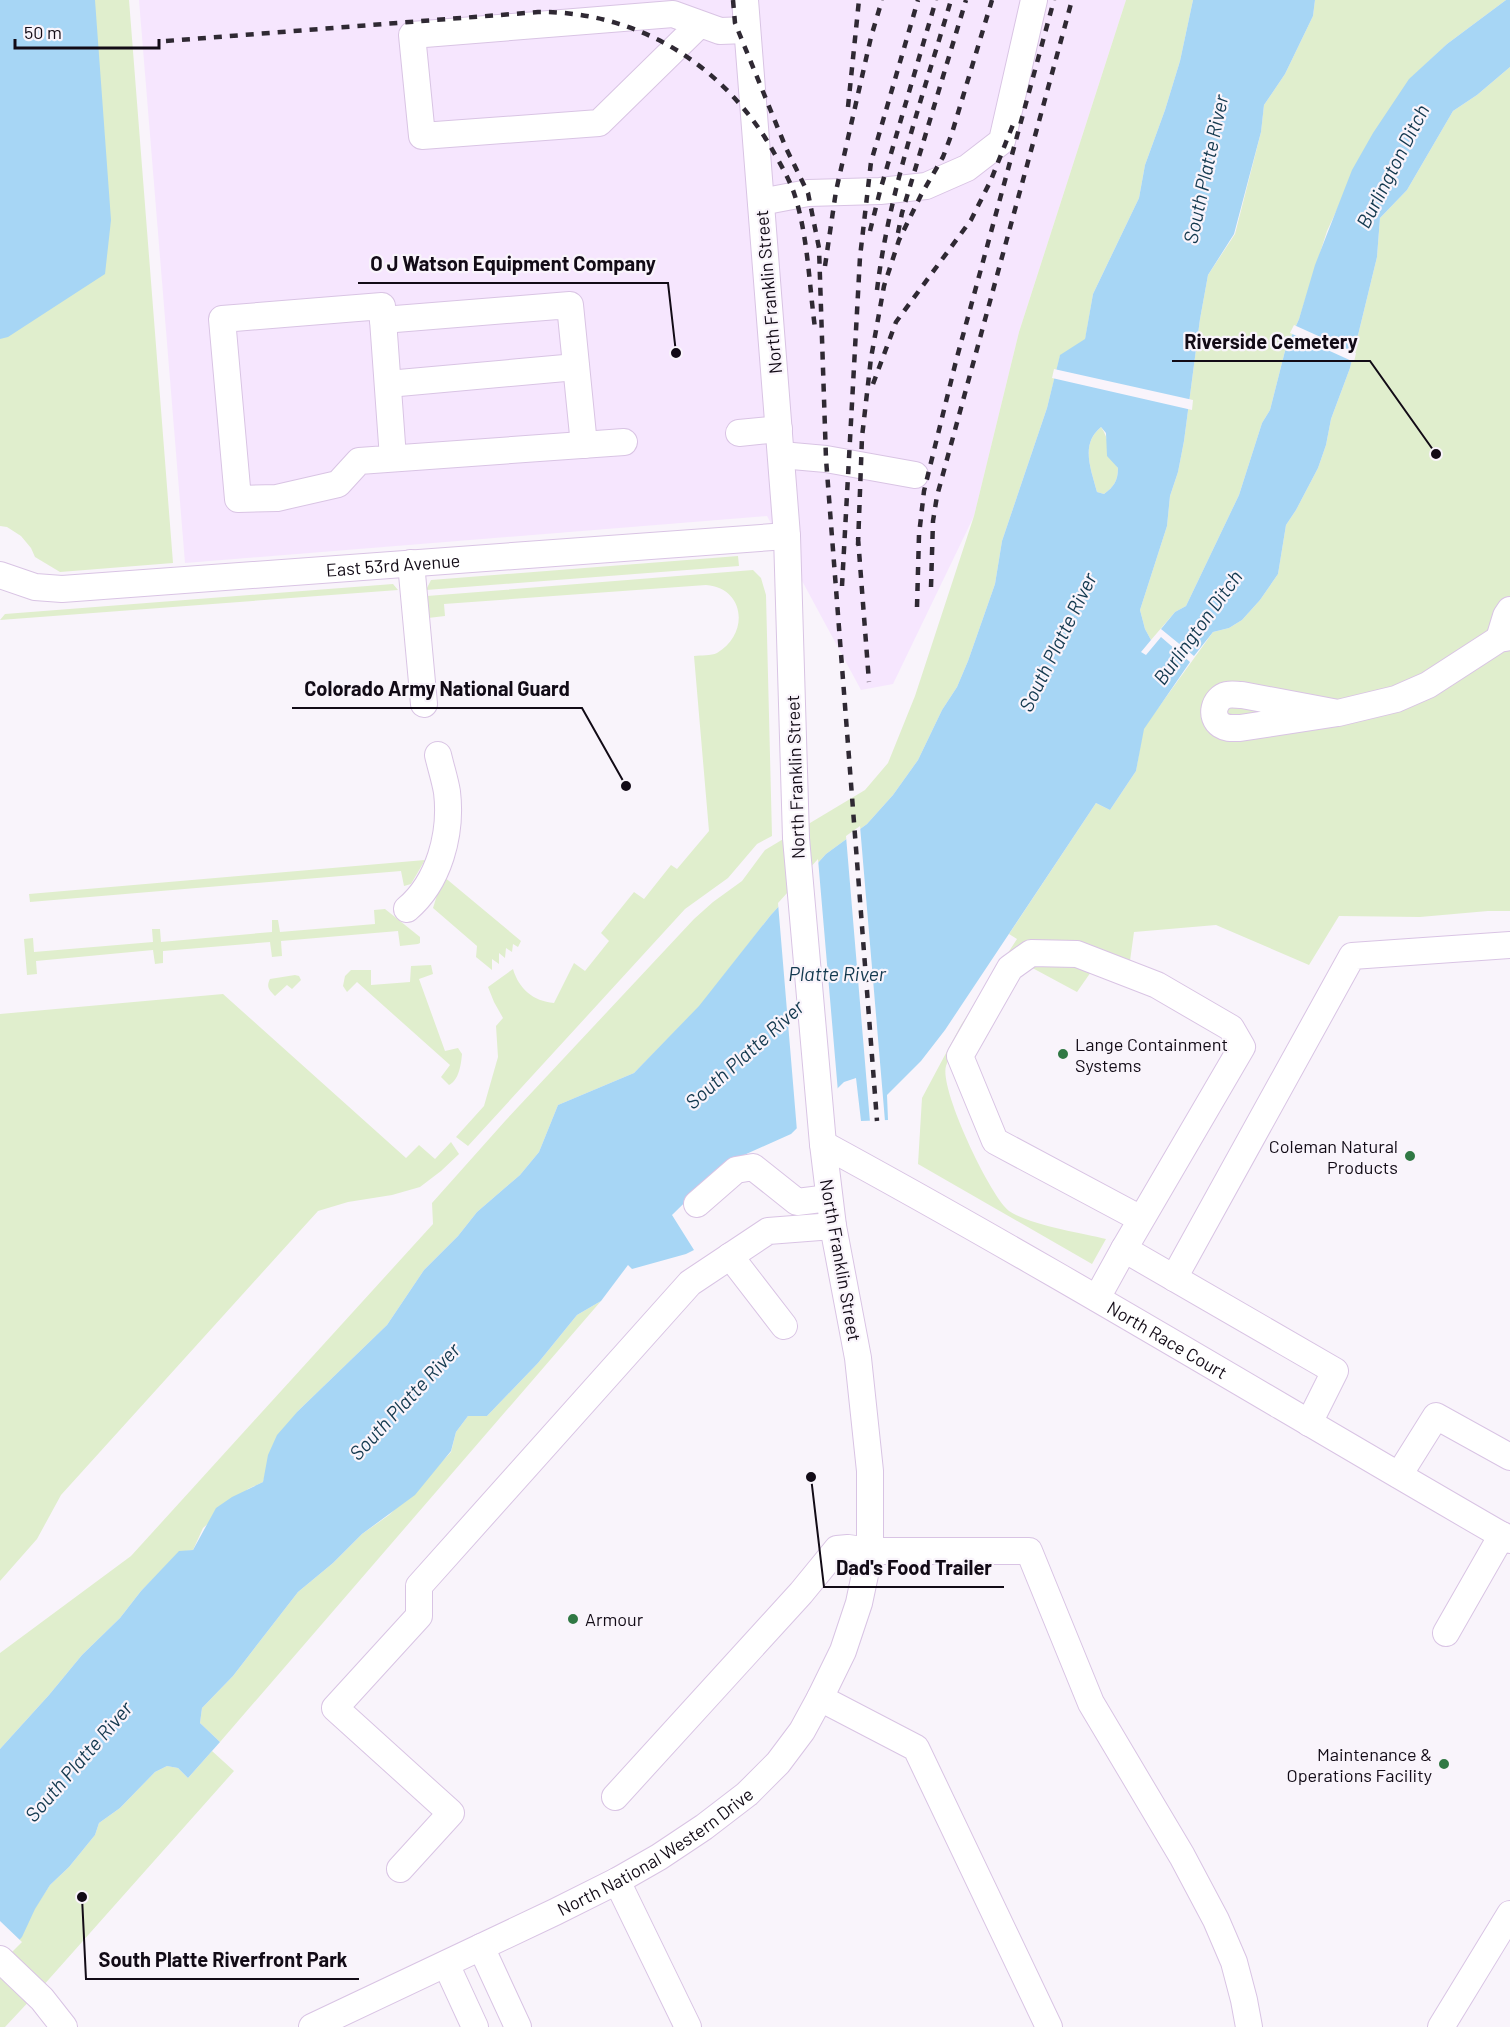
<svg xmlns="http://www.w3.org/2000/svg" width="1510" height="2027" font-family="Barlow,sans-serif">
	<rect width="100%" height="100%" fill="#f9f4fb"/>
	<path fill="#f6e6fe" d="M139 0H1126L1019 332 974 516 893 684 861 690 767 516 185 563Z"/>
	<path fill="#e0eecd" d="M0 0H129L173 563 60 572 35 557 31 548 21 536 7 527 0 526Z
		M1126 0H1193L1180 61 1165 110 1145 165 1139 198 1093 294 1085 340 1060 356 1047 408 1002 541 995 584 968 661 957 687 942 710 918 760 893 795 867 824 826 854 770 916 700 1006 634 1073 558 1105 539 1152 520 1175 477 1212 458 1236 424 1270 387 1325 298 1411 266 1471 263 1482 248 1489 203 1528 193 1550 179 1552 141 1591 120 1618 82 1655 49 1695 0 1749V1653L131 1556 433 1224 432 1203 506 1120 694 919 713 902 742 881 765 850 865 790 888 763 915 696 974 516 1019 332Z
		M1315 0H1506L1447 44 1410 79 1340 203 1327 231 1299 319 1285 351 1270 410 1262 423 1239 495 1186 606 1175 612 1151 640 1145 629 1140 610 1167 526 1170 496 1178 472 1184 441 1200 319 1208 275 1235 234 1261 132 1264 105 1285 74 1313 16Z
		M1510 67V911H1488L1420 917 1339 916 1309 965 1216 925 1134 932 1129 968 1027 944C1002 977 975 1009 956 1046 952 1052 948 1059 946 1066 939 1089 990 1196 1009 1211 1029 1225 1081 1233 1106 1239L1092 1264 918 1164 922 1098 961 1025 1017 939 1009 934 1096 803 1110 810 1136 771 1143 729 1213 632 1229 628 1242 620 1260 600 1278 574 1286 525 1296 510 1318 468 1326 445 1331 419 1350 368 1377 257 1380 218 1407 190 1453 111 1477 95Z
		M1101 427C1110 439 1108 456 1118 468 1118 480 1114 487 1104 494L1097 492C1091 469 1080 444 1101 427Z
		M738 556 739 566 426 590 431 580Z
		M753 570 761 578 766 595 772 836 757 844 728 878 685 909 468 1146 456 1137 484 1106 498 1057 496 1026 503 1018 494 1002 488 987 513 969C519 989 533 1001 554 1003L574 963 585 971 609 941 601 933 634 892 644 899 671 865 677 869 709 831 694 656C701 655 711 656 717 653 749 635 746 588 706 585L444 604 445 616 428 618 427 596Z
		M393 584 398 590 0 620 5 614Z
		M425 860 411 884 404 886 401 871 30 902 29 894Z
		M443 876 521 941 518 947 513 944 512 952 506 948 505 958 499 953V964L492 959V970L476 957 477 946 433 908Z
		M385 909 420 937V943L418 944 400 946 398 931 281 941 282 956 272 957 270 942 163 951V963L155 964 153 950 36 961 37 974 27 975 24 939 33 938 34 952 153 942 152 929H160L161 942 272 932V920H278L280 932 375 924 374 910Z
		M1029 960 1093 969 1077 992 1025 964Z
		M431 965 433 974 419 979 445 1051 458 1048 462 1054C461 1065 459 1080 449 1085L441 1077 450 1065 357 982 347 992 343 986 345 976 351 970H371V985L410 982 411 966Z
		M295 975 299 976 301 980 292 989 287 985 275 996C269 990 266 987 270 979Z
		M223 994 406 1158 419 1145 435 1159 451 1142 459 1154 441 1171 420 1187 392 1195 348 1202 318 1211 61 1495 37 1539 0 1581V1014Z
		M601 1301 220 1742 200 1723 202 1708 233 1676 298 1592 333 1563 362 1534 389 1515 435 1469 451 1452 456 1432 468 1416H487L538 1363 577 1315Z
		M212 1751 234 1771 34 1996 5 2027H0V1961L50 1885 69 1867 95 1835 99 1823 120 1808 155 1772 167 1766 178 1768 188 1778Z"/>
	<path fill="#a7d6f5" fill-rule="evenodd" d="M0 0H95L111 220 105 274 8 337 0 339Z
		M1193 0H1315L1313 16 1285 74 1264 105 1261 132 1234 234 1208 275 1200 319 1184 441 1178 472 1170 496 1167 526 1140 610 1145 629 1151 640 1141 652 1146 655 1161 637 1190 662 1144 729 1136 771 1110 810 1096 803 945 1030 921 1061 887 1095 888 1120 861 1121 856 1078 844 1082 791 1134 724 1164 672 1215 694 1250 686 1254 632 1269 628 1265 601 1301 577 1315 538 1363 487 1416H468L456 1432 451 1451 415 1495 362 1534 333 1563 298 1592 233 1676 202 1708 200 1723 220 1742 188 1778 178 1768 167 1766 155 1772 120 1808 99 1823 95 1835 69 1867 50 1885 35 1909 22 1937 0 1961V1749L49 1695 82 1655 120 1618 141 1591 179 1551 193 1550 216 1508 232 1497 263 1482 268 1455 277 1435 298 1411 387 1325 424 1270 458 1236 477 1212 520 1175 539 1152 558 1105 634 1073 699 1006 770 916 826 854 867 824 893 795 918 760 942 710 957 687 968 661 995 584 1002 541 1047 408 1060 355 1085 339 1093 294 1139 198 1145 165 1165 110 1180 61ZM1101 427 1106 433 1107 456 1118 468C1118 480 1114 487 1104 494L1097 492C1091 469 1080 444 1101 427Z
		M1506 0H1510V67L1477 95 1453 111 1407 190 1380 218 1377 257 1350 368 1331 419 1326 445 1318 468 1296 510 1286 525 1278 574 1260 600 1242 620 1229 628 1213 632 1194 656 1161 629 1175 612 1186 606 1239 495 1262 423 1270 410 1285 351 1299 319 1315 265 1352 170 1373 133 1409 79 1447 44Z"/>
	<path fill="#f9f4fb" d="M1294 325 1356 353 1354 362 1290 333Z
		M1054 369 1193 400 1192 410 1052 378Z
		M860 826 885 1121 870 1122 846 836Z
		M818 859 838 1092 797 1131 778 903Z
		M0 1921 22 1942 0 1964Z"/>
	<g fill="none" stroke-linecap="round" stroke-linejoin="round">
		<defs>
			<g id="minor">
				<path d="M700 24 599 123 422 136 412 35 673 14 720 31 747 30"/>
				<path d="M761 202 808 193 880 191 926 186 967 168 1002 141 1034 0"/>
				<path d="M383 320 570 305 584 445"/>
				<path d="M388 384 576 367"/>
				<path d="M739 433 779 429"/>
				<path d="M781 455 826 459 915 475"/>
				<path d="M393 458 382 306 222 319 238 499 277 498 338 484 359 461C447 455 535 449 624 442"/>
				<path d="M411 563 424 704"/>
				<path id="s1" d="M0 575 35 587 62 589 787 536"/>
				<path d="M1499 639 1506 616 1510 610"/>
				<path d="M1338 713 1240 728C1233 728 1227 729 1221 725 1209 717 1214 698 1227 695 1232 694 1237 695 1242 695L1338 713 1396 699 1428 685 1499 639 1510 637"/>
				<path d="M407 909C439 882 452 834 447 792 445 780 441 768 438 755"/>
				<path id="s2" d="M823 1144C1055 1270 1281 1408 1510 1540"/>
				<path d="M697 1204 736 1170 753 1167 797 1202 829 1198"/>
				<path d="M1124 1249 1242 1047 1231 1028 1157 985 1077 954 1031 953 1010 968 960 1056 995 1141 1141 1219"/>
				<path d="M730 1256 784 1326"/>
				<path d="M1174 1278 1352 956 1510 945"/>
				<path d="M1097 1298 1124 1249 1335 1371 1309 1423"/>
				<path d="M1399 1475 1436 1416 1510 1457"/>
				<path d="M1446 1633 1502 1535"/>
				<path d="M820 1698 916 1748 1049 2027"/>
				<path d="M615 1797 801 1593 837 1549 848 1548 870 1551H1029L1091 1703 1182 1856 1216 1920 1234 1962 1244 2000 1249 2027"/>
				<path d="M400 1869 451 1813 335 1708 419 1616V1586L690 1283 768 1231 833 1226"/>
				<path d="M617 1881 688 2027"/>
				<path d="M481 1947 518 2027"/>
				<path d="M0 1959 42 1999 64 2027"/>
				<path d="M446 1964 475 2027"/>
				<path id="s3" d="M312 2027 555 1912 617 1881 659 1857 704 1827 747 1794 778 1763 802 1731 820 1698 843 1651 859 1603 870 1551V1471L858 1358 833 1226 823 1144 796 838 787 536 745 0"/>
				<path d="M1441 2027 1510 1914"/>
			</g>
		</defs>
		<use href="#minor" stroke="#d9c4e4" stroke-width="28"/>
		<use href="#minor" stroke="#fff" stroke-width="26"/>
		<path stroke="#2f2933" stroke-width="4.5" stroke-dasharray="8 8" stroke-linecap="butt" d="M733 0 735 23 786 148 808 193 819 248 826 459 877 1121
			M166 41 538 12C635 11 719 62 769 144 778 160 788 176 794 193 808 235 809 284 815 328
			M848 107 859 0
			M870 231 880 191 936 0
			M898 233 902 213 966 0
			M825 266 836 191 871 37 882 0
			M877 290C889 191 923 96 951 0
			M873 384 896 322 971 220 991 180 1014 122
			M858 538 869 682
			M858 545 862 437 871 358 884 286 899 240 921 195 943 157 952 133 992 0
			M842 586 860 257 871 162 918 0
			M931 587 933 521 937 496 1072 0
			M917 607 919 535 924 491 956 361 1054 0"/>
	</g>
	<g fill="#307844" stroke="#f9f4fb" stroke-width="2">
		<circle cx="1063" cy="1054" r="6"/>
		<circle cx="1410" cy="1156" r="6"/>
		<circle cx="573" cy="1619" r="6"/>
		<circle cx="1444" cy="1764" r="6"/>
	</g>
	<g text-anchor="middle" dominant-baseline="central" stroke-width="4.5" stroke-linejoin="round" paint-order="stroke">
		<g font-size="18" fill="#120b16" stroke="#f9f4fb">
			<text transform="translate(768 292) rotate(-95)">North Franklin Street</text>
			<text stroke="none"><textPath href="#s1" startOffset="396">East 53rd Avenue</textPath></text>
			<text transform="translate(795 777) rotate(-92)">North Franklin Street</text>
			<text transform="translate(841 1260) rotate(80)">North Franklin Street</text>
			<text stroke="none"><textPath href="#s2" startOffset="396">North Race Court</textPath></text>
			<text stroke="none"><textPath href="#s3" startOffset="386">North National Western Drive</textPath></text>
		</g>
		<g font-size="18" fill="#120b16" stroke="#f9f4fb" text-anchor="start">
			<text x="1075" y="1044">Lange Containment<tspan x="1075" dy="21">Systems</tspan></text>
			<text x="1398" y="1146" text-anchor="end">Coleman Natural<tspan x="1398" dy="21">Products</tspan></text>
			<text x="585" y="1619">Armour</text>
			<text x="1432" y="1754" text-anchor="end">Maintenance &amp;<tspan x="1432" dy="21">Operations Facility</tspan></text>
		</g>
		<g font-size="20" font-style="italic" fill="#13394f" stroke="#f9f4fb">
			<text transform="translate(1392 166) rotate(-63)">Burlington Ditch</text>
			<text transform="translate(1205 169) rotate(-78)">South Platte River</text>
			<text transform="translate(1197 627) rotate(-54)">Burlington Ditch</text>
			<text transform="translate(1057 642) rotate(-64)">South Platte River</text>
			<text x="837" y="973">Platte River</text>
			<text transform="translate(744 1054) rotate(-42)">South Platte River</text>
			<text transform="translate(404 1401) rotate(-47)">South Platte River</text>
			<text transform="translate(78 1761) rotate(-49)">South Platte River</text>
		</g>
	</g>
	<path fill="none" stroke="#120b16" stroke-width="2" d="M676 353L668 283H358M1436 454L1370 361H1172M626 786L582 708H292M811 1477L824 1587H1004M82 1897L86 1979H359"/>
	<g fill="#120b16" stroke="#f9f4fb" stroke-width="2">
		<circle cx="676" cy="353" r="6"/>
		<circle cx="1436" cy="454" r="6"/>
		<circle cx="626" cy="786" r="6"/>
		<circle cx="811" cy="1477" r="6"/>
		<circle cx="82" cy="1897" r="6"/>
	</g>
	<g font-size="20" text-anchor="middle" font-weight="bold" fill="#120b16" stroke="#f9f4fb" stroke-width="4.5" stroke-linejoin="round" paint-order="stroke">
		<text x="513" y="271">O J Watson Equipment Company</text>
		<text x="1271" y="349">Riverside Cemetery</text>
		<text x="437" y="696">Colorado Army National Guard</text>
		<text x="914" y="1575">Dad's Food Trailer</text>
		<text x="223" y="1967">South Platte Riverfront Park</text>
	</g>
	<path d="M15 39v9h144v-9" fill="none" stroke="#120b16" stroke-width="3"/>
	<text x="24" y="39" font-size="18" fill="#120b16" stroke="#f9f4fb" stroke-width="4.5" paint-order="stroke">50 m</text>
</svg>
